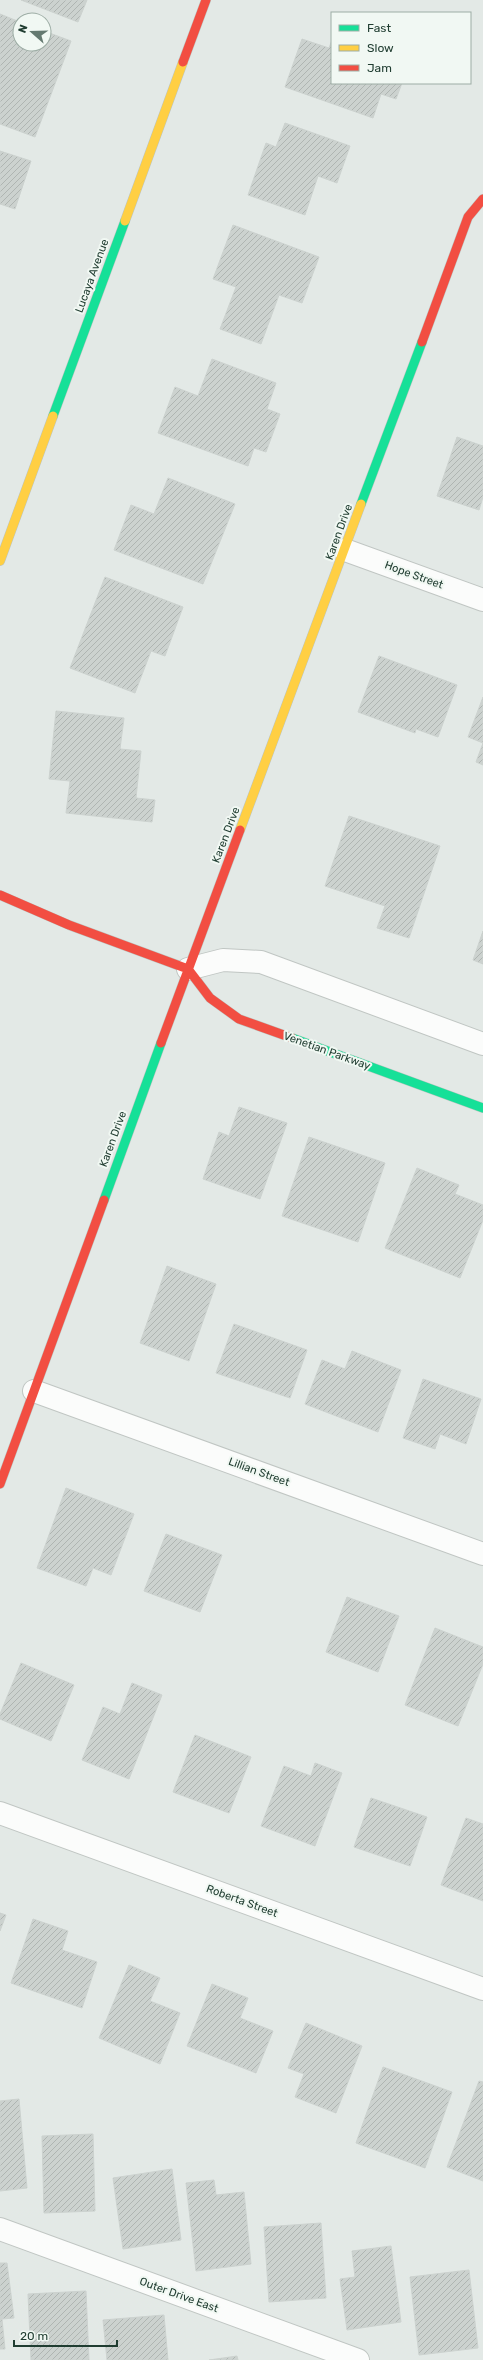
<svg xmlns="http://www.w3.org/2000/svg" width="483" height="2360" font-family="Rubik,sans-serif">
	<defs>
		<pattern id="building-hatch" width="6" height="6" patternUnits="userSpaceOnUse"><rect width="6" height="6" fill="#ccd2cf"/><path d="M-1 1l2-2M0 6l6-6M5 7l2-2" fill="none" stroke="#afb5b2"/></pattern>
	</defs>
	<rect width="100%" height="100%" fill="#e3e9e6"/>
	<path fill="url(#building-hatch)" stroke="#ccd2cf" d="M21 0H87L78 22Z
		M0 14 20 22V44H44V31L71 41 35 137 0 124Z
		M302 39 329 48 332 40V83H402L396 99 381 94 373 118 285 87Z
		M285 123 350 146 337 183 318 176 305 215 248 195 266 143 276 147Z
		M0 151 31 161 15 209 0 204Z
		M233 225 319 257 302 303 279 295 261 344 220 329 236 287 213 279Z
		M212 359 276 383 267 409 280 414 266 452 254 448 248 466 158 433 175 387 198 396Z
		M457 437 483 446V497L479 510 437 496Z
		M168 478 235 504 203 584 114 550 131 505 154 514Z
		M105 577 183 607 165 656 151 651 135 693 70 668Z
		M379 656 457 685 438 737 416 729 415 733 358 712Z
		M483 697V765L476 762 483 743 468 737Z
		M56 711 124 718 120 749 141 751 136 798 155 800 152 822 66 813 70 781 49 779Z
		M349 816 440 846 409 938 377 928 385 906 325 886Z
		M483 931V964L473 960Z
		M239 1107 287 1123 260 1199 203 1179 219 1132 229 1136Z
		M309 1137 385 1163 358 1242 282 1216Z
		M417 1168 459 1185 455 1194 483 1205V1220L460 1278 385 1248Z
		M167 1266 216 1284 189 1361 140 1343Z
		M234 1324 307 1350 290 1398 216 1373Z
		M352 1351 401 1370 378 1432 305 1404 322 1360 345 1369Z
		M423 1379 481 1399 466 1444 440 1434 435 1449 403 1438Z
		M66 1488 134 1514 111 1575 93 1568 86 1586 37 1568Z
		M166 1534 222 1555 200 1612 144 1591Z
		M347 1597 399 1616 378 1672 326 1652Z
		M435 1628 483 1647V1664L458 1726 405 1705Z
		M21 1663 74 1685 51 1741 0 1719V1714Z
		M132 1683 162 1695 129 1779 82 1760 103 1707 120 1714Z
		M195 1735 251 1757 229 1813 173 1792Z
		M315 1763 342 1773 315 1846 261 1826 284 1766 311 1776Z
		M371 1798 427 1817 410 1866 354 1847Z
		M466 1818 483 1824V1901L441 1885Z
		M0 1913 6 1915 0 1931Z
		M33 1919 68 1931 62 1950 97 1962 82 2008 11 1983Z
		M129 1965 160 1978 150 2001 180 2013 160 2064 99 2038Z
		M212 1984 248 1998 240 2018 273 2031 256 2073 187 2046Z
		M306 2023 362 2046 336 2113 295 2097 304 2074 288 2068Z
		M383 2067 452 2092 425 2168 356 2143Z
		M479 2081 483 2082V2181L447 2167Z
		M19 2099 27 2188 0 2191V2101Z
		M93 2134 95 2211 44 2213 42 2136Z
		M172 2169 181 2240 123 2249 113 2178Z
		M214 2180 216 2195 244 2192 251 2264 196 2271 186 2183Z
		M321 2223 326 2298 269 2302 264 2227Z
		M391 2246 401 2322 347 2330 340 2279 355 2277 352 2251Z
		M0 2263H7L14 2318 2 2319 5 2349H0Z
		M469 2270 478 2348 419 2355 410 2277Z
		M86 2291 89 2360H31L28 2294Z
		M164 2315 168 2360H107L103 2320Z
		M237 2356 238 2360H209Z"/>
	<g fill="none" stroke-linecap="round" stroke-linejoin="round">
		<defs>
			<path id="street" d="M345 550 483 600
				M188 969 223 960 261 962 483 1044
				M34 1391 483 1554
				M0 1813 483 1989
				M0 2229 358 2360"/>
			<path id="fast" d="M53 416 125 221
				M361 504 422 342
				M292 1038 483 1108
				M104 1200 161 1043"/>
			<path id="slow" d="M125 221 183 62
				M0 561 53 416
				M240 830 361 504"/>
			<path id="jam" d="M183 62 206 0
				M422 342 468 217 483 199
				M0 895 69 925 188 969 210 998 239 1019 292 1038
				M161 1043 240 830
				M0 1484 104 1200"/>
		</defs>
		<use href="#street" stroke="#c0c6c3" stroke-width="24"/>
		<use href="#fast" stroke="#bcc5c1" stroke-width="10"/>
		<use href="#slow" stroke="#bcc5c1" stroke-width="10"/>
		<use href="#jam" stroke="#bcc5c1" stroke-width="10"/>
		<use href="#street" stroke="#fbfcfb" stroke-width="22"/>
		<use href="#fast" stroke="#16e098" stroke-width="9"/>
		<use href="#slow" stroke="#ffcf43" stroke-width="9"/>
		<use href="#jam" stroke="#f24e42" stroke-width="9"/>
	</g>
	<g text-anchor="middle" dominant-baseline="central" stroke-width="4" stroke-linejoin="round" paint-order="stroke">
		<g font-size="11" fill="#203d31" stroke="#f1f8f3">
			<text transform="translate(92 276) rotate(-70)">Lucaya Avenue</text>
			<text transform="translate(339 532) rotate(-70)">Karen Drive</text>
			<text transform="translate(414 575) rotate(20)">Hope Street</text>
			<text transform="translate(226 835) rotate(-69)">Karen Drive</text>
			<text transform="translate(327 1051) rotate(20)">Venetian Parkway</text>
			<text transform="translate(113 1139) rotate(-70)">Karen Drive</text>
			<text transform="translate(259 1472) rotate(20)">Lillian Street</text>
			<text transform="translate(242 1901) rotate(20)">Roberta Street</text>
			<text transform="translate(179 2295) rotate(20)">Outer Drive East</text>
		</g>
	</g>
	<rect x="331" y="12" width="140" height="72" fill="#f1f8f3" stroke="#9dada5"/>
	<rect x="339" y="25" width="20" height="6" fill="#16e098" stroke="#9dada5"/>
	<text x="367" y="32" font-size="12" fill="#203d31">Fast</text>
	<rect x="339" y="45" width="20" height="6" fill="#ffcf43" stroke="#9dada5"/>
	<text x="367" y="52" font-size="12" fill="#203d31">Slow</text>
	<rect x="339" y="65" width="20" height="6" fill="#f24e42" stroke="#9dada5"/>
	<text x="367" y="72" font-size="12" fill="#203d31">Jam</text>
	<g transform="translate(32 32) rotate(290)"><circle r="19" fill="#f1f8f3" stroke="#9dada5"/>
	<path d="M0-3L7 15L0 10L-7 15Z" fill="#647970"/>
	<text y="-6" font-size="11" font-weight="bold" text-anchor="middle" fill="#203d31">N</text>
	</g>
	<path d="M14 2340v6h103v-6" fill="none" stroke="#203d31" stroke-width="2"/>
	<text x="20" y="2340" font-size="12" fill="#203d31" stroke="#f1f8f3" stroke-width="3" paint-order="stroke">20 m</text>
</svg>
